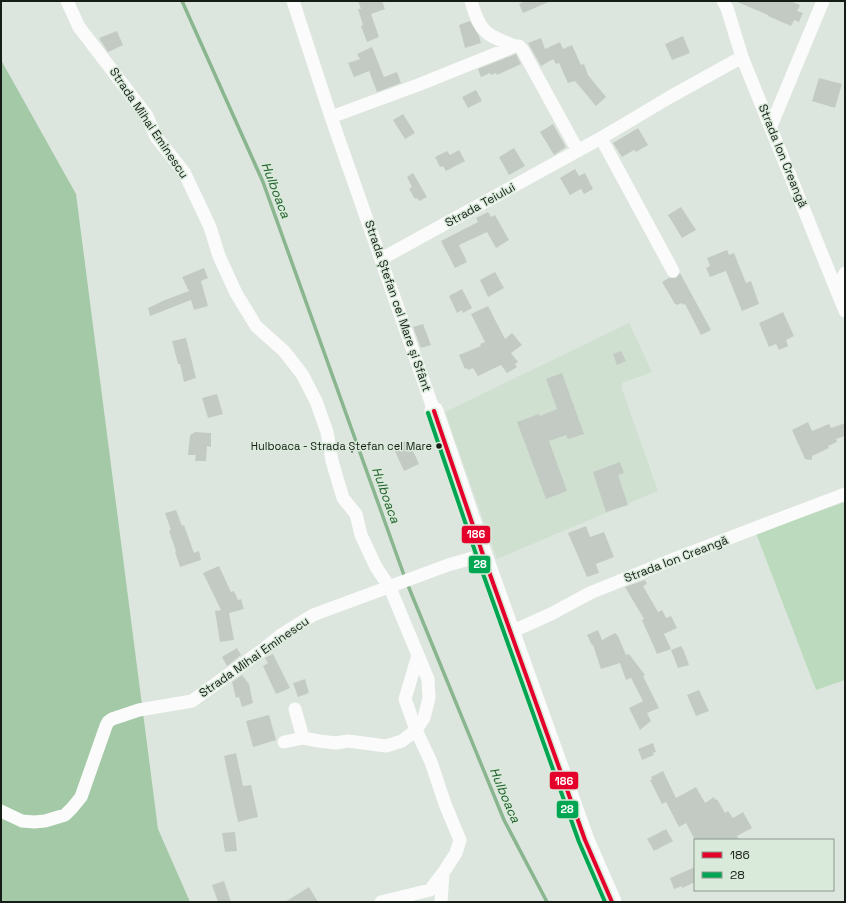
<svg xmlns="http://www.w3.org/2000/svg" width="846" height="903" font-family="'Space Grotesk',sans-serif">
	<rect width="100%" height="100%" fill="#dde6de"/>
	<path fill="#cfdfd0" d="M629 323 652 372 622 383V389L658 491 497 559 445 412Z"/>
	<path fill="#bcdbbe" d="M845 502V680L816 690 756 533Z"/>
	<path fill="#a3c9a6" d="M1 60 76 194 158 829 190 902H1Z"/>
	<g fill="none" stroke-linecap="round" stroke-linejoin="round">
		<path stroke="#89b68e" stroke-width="3.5" d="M182 1 263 182 405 578
			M407 583 504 820 547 902"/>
	</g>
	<path fill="#c3cac4" d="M358 1H382L385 9 371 14 379 37 367 42 361 26 363 25 358 9H361Z
		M525 1H551L523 13 519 4Z
		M735 1H790L800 5 797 11 803 13 799 22 794 20 791 26 768 16V15Z
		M470 21 479 36 481 43 465 48 459 25Z
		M117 31 123 45 108 52 99 38Z
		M683 36 690 53 672 60 665 44Z
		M541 38 545 49 560 42 563 49 572 45 581 65 584 64 588 75 606 97 596 106 575 81 568 83 559 63 556 64 553 59 541 66 528 43Z
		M372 47 384 77 397 72 401 83 377 92 369 71 354 77 348 63 360 59 357 54Z
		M516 54 521 64 497 75 496 73 491 75 490 73 481 77 478 69Z
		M819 78 842 84 835 108 812 101Z
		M476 90 482 101 468 108 462 97Z
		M403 114 415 133 405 139 393 120Z
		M553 124 566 147 554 155 540 132Z
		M638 128 648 145 636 152 634 150 622 157 613 143Z
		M514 148 525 166 509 175 499 157Z
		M459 150 465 161 446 171 443 166 440 167 435 157 447 151 450 155Z
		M575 169 579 176 585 173 593 189 584 194 581 189 570 195 560 178Z
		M413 173 427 197 419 201 417 198 415 199 409 189 412 187 407 177Z
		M681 207 696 230 682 238 668 215Z
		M488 212 491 217 495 215 509 240 496 248 487 232 459 245 467 262 455 268 441 241 478 222 476 218Z
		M727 250 729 255 734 253 746 283 751 281 759 304 742 311 726 271 710 277 706 268 710 266 707 258Z
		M204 268 208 278 201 281 208 306 194 310 191 300 150 316 148 308 165 300 189 291 182 277Z
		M495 272 504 288 488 297 480 280Z
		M680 273 711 330 701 335 685 304 683 305 682 303 677 305 676 304H675L662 282 669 278H676Z
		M462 289 472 308 463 313 462 310 457 313 449 296Z
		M488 306 505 339 512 333 522 345 511 353 518 362 515 364 517 367 507 373 501 365 478 376 473 368 468 370 467 368 465 369 459 355 481 346 480 344 485 342 471 314Z
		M783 312 794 336 786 340 788 346 779 350 776 344 769 347 759 323Z
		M423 324 431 345 421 348 413 327Z
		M186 338 196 378 184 382 180 364H178L172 341Z
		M621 351 626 361 617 365 613 354Z
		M562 373 584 434 568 439 566 435 549 441 567 491 546 499 517 422 539 414 540 416 557 409 546 379Z
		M217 394 223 414 208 418 202 398Z
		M808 422 812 431 829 424 831 428 845 423V436L836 439 837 442 828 446 829 448 812 456V460L805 459 792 430Z
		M195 432 211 433V447L207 446 206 461H195L196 455H188L190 435Z
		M408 440 419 464 404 471 393 447Z
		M620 462 624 473 618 475 628 505 606 512 593 472Z
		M176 510 182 526 184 525 194 553 199 551 201 560 180 567 175 552 176 551 169 531 171 530 165 513Z
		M586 526 590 537 604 532 614 557 596 564 599 573 587 577 568 533Z
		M219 566 231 592 234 591 238 600 241 599 244 609 229 613 234 640 220 642 215 611 221 610 203 573Z
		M645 580 647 584 643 586 658 612 662 610 666 618 671 616 677 628 664 634 671 649 657 654 642 620 644 619 625 587Z
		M598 630 602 640 615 633 618 636 626 655 629 654 645 675 643 676 659 708 647 713 651 721 640 730 629 708 643 701 631 678 626 680 620 663 601 669 593 645H592L587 635Z
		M681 646 684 651 689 665 678 668 671 650Z
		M237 648 241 655 227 666 222 657Z
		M273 654 290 688 276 694 263 666 268 663 265 658Z
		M242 675 249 684 253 703 242 707 239 697 236 698 232 682Z
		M305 679 309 693 298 697 293 683Z
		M699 690 709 711 696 716 687 695Z
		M269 715 276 740 253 747 246 721Z
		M653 743 656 752 653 753 654 755 642 760 638 749Z
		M236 753 243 786 251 785 258 817 238 822 224 756Z
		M663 771 676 798 696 787 705 803 714 797 715 800 717 799 725 813 728 811 733 818 743 812 752 828 737 836 739 840H695L686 823 679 827 666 802 662 804 650 780H652L651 777Z
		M666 829 673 841 654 851 647 839Z
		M235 832 237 851 225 852 222 833Z
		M695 867V882L682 888V886L674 889 670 878Z
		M224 881 231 902H218L212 885Z
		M309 887 318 902H285Z"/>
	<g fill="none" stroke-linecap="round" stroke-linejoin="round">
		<path stroke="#fafbfa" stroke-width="13" d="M67 1 79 27 131 95 147 116 156 137 184 172 210 227 219 256 236 293 256 326 284 351 302 374 316 401 327 432 332 461 343 498 356 514 361 535 376 567 390 588 418 655 405 699 416 730 431 762 445 804 460 840 456 853 443 873 430 890 381 902
			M293 1 331 117 434 411
			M471 1C480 32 485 35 515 46
			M723 1 727 8 742 57 845 311
			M331 117 418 85 515 46H519L522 49 578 151
			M771 126 823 1
			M601 138 673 271
			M381 259 601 138 670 97 742 57
			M837 292 845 273
			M511 632 551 614 590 593 674 559 845 494
			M295 709 303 738
			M284 742 303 738 319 741 336 743 348 741 386 746 402 741 416 730 424 718 429 698 428 679 418 655
			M1 811 22 821 34 822 45 821 65 815 72 808 81 797 106 726 108 722 112 719 139 710 192 701 261 651 281 635 313 615 448 565 483 555
			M441 902 443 873"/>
		<path stroke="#fafbfa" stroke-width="19" d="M434 411 483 555 585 840 612 902"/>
		<defs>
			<path id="bus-1" d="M434 411 483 555 585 840 612 902"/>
			<path id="bus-2" d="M428 413 477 557 579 842 605 902"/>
		</defs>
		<use href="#bus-1" stroke="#d9eada" stroke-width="7"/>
		<use href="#bus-2" stroke="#d9eada" stroke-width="7"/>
		<use href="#bus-1" stroke="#e4002b" stroke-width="4"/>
		<use href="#bus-2" stroke="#00a651" stroke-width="4"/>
	</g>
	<circle fill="#161c16" stroke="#d9eada" stroke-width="1.5" cx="439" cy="446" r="3.5"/>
	<g text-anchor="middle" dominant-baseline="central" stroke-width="3" stroke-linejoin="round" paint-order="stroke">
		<g font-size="11" fill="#161c16" stroke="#d9eada" text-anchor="end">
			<text x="432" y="446">Hulboaca - Strada Ștefan cel Mare</text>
		</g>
		<g font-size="12" fill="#161c16" stroke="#d9eada">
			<text transform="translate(149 123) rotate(56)">Strada Mihai Eminescu</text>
			<text transform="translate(783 156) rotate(68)">Strada Ion Creangă</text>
			<text transform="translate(480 205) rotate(-29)">Strada Teiului</text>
			<text transform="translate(398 306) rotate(71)">Strada Ștefan cel Mare și Sfânt</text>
			<text transform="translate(676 559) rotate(-21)">Strada Ion Creangă</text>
			<text transform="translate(254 657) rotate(-35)">Strada Mihai Eminescu</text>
		</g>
		<g font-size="13" font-style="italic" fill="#1e5e29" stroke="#d9eada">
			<text transform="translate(276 190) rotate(69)">Hulboaca</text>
			<text transform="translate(386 495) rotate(70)">Hulboaca</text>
			<text transform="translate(505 795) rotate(67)">Hulboaca</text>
		</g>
	</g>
	<g stroke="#d9eada" stroke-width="1.5">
		<rect x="461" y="525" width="30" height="19" rx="4" fill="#e4002b"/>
		<rect x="468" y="555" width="23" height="19" rx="4" fill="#00a651"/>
		<rect x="549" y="771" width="30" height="19" rx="4" fill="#e4002b"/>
		<rect x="556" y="800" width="23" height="19" rx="4" fill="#00a651"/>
	</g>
	<g font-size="11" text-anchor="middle" font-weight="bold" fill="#fff">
		<text x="476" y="538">186</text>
		<text x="480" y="568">28</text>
		<text x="564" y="785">186</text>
		<text x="567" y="813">28</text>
	</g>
	<rect width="846" height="903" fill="none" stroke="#161c16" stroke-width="4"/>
	<rect x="694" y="839" width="140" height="52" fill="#d9eada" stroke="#8b988c"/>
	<rect x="702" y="852" width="20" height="6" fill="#e4002b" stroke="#8b988c"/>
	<text x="730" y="859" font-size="12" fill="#161c16">186</text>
	<rect x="702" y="872" width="20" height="6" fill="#00a651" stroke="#8b988c"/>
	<text x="730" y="879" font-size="12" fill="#161c16">28</text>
</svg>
